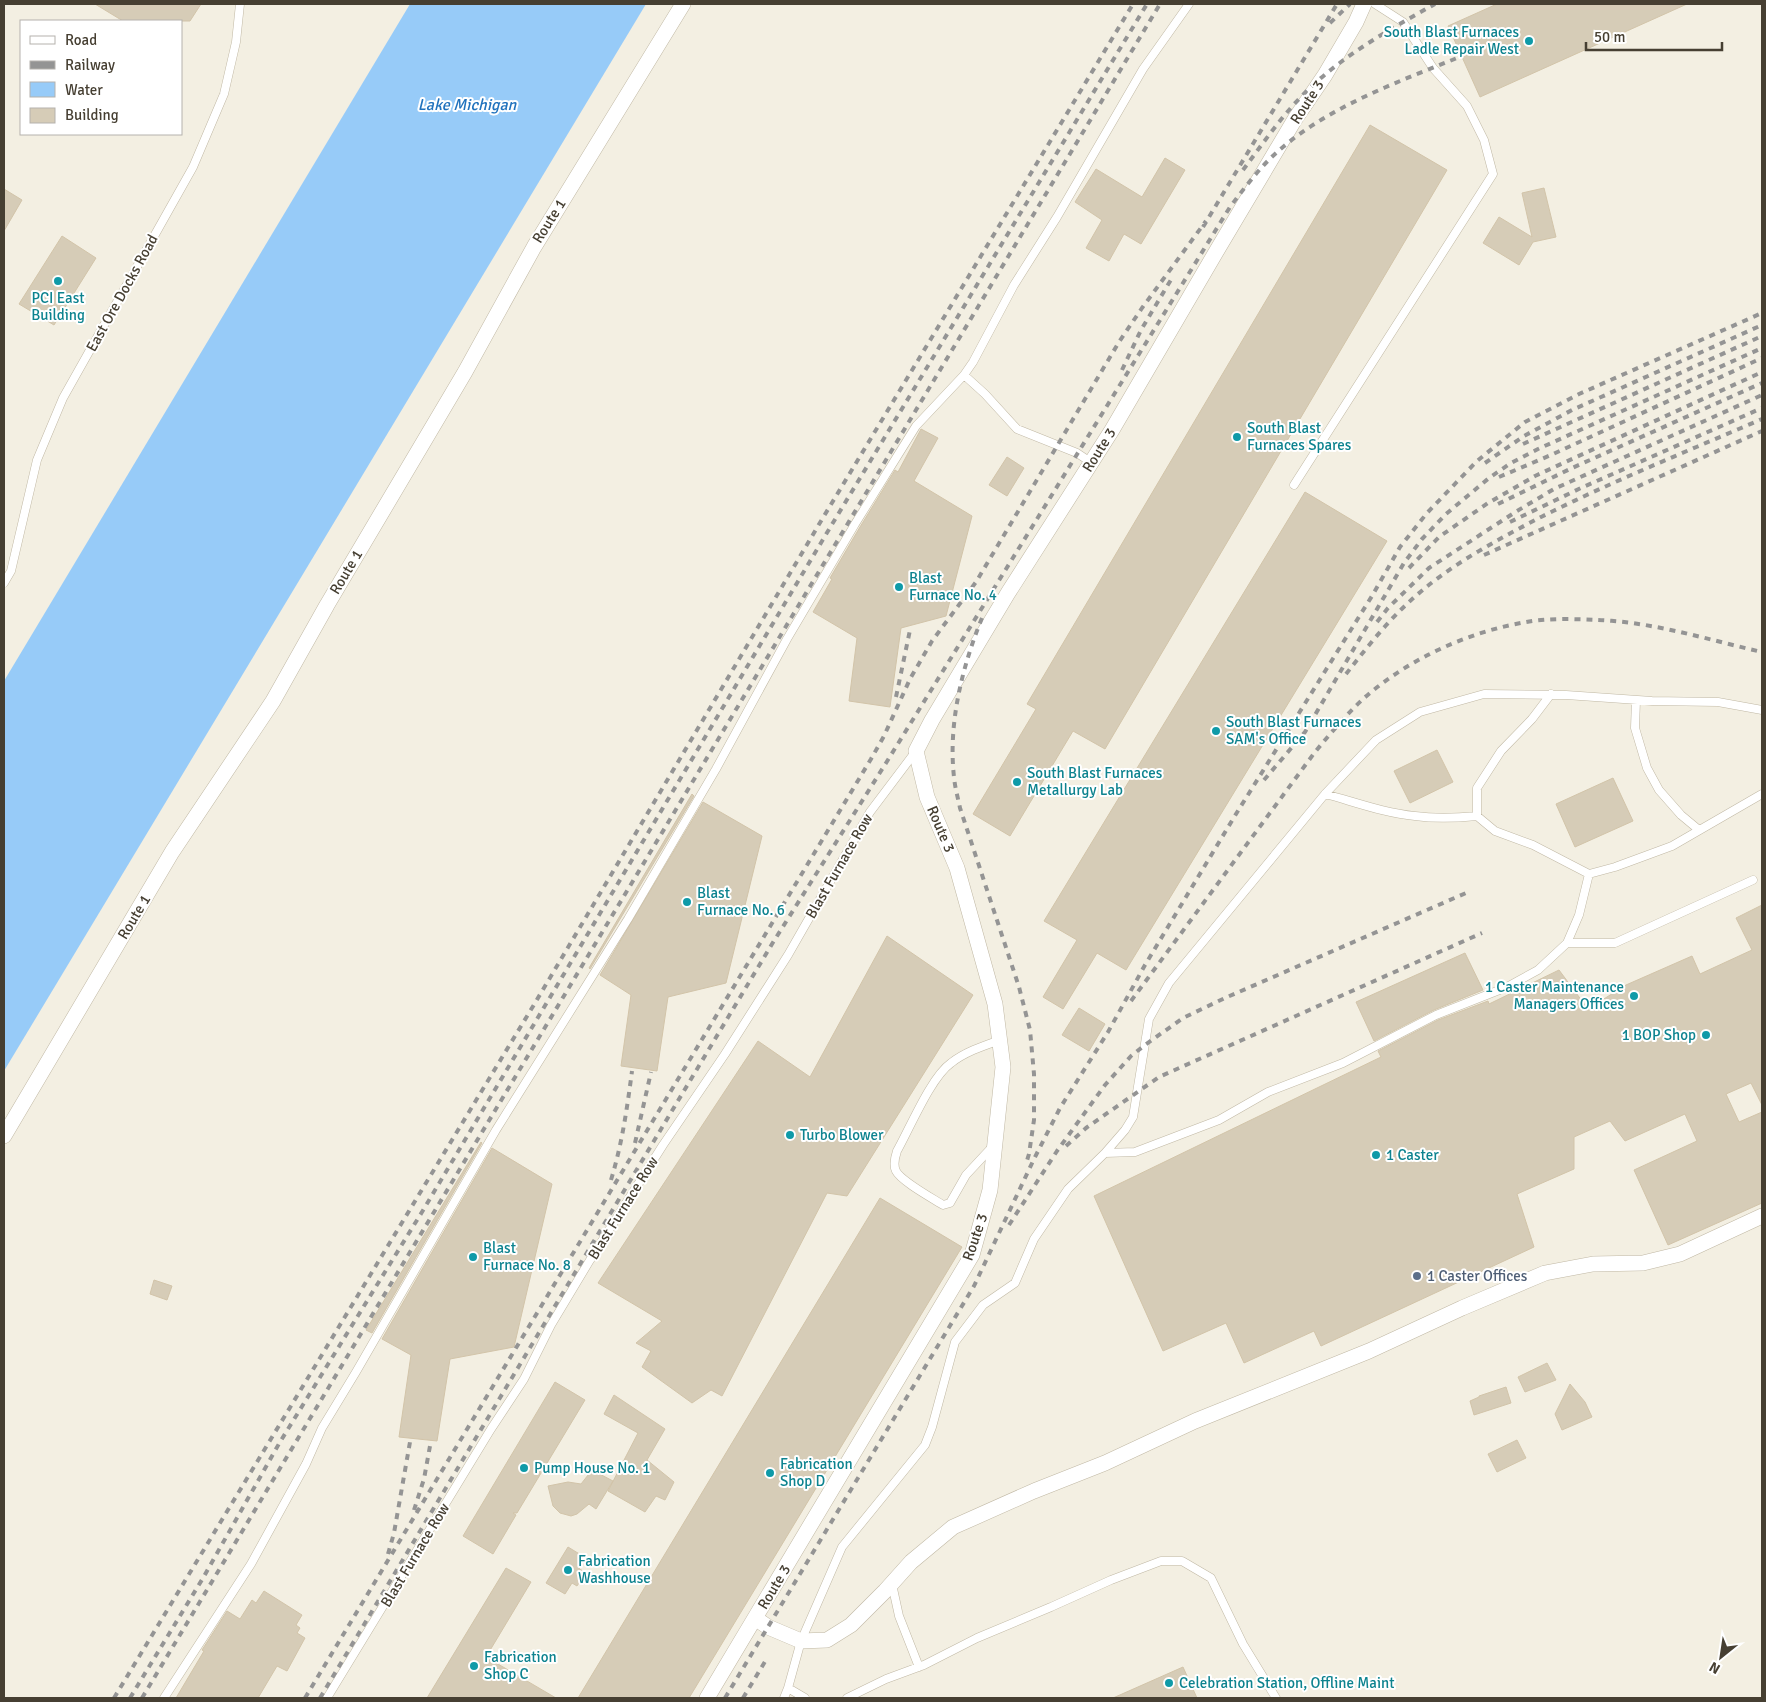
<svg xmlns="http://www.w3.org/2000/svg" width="1766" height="1702" font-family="Signika,sans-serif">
	<rect width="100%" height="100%" fill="#f3efe2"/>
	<path fill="#97cbf8" d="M410 4H646L4 1071V681Z"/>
	<path fill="#d6ccb7" stroke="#d2c4a9" d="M95 4H201L190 21H123Z
		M1497 4H1687L1480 97 1448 26Z
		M1370 125 1447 170 1105 749 1073 731 1010 836 973 814 1036 709 1027 704Z
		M1165 158 1185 170 1141 244 1124 234 1109 261 1086 248 1102 220 1075 202 1096 169 1142 197Z
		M1544 188 1556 237 1533 242 1519 265 1483 243 1499 217 1532 237 1522 193Z
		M4 189 22 200 4 231Z
		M62 236 96 258 54 325 19 304Z
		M921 429 938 438 914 481 972 516 946 616 901 628 890 707 849 701 857 638 813 612 832 579 830 578 860 527 895 470 898 472Z
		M1007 457 1024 468 1007 496 989 485Z
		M1305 492 1387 541 1126 970 1097 953 1063 1009 1043 997 1077 940 1044 921Z
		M1437 750 1453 782 1410 803 1394 771Z
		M1613 778 1633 821 1575 847 1556 804Z
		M692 794 694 796 590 969 589 968Z
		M703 802 762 836 726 983 668 997 657 1071 621 1066 631 995 600 975Z
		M1762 905V1105L1751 1083 1726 1094 1739 1122 1762 1112V1203L1668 1245 1634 1170 1697 1141 1685 1114 1625 1141 1610 1121 1574 1137V1169L1517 1194 1534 1247 1321 1346 1314 1331 1244 1363 1226 1323 1163 1351 1094 1196 1381 1057 1378 1051 1438 1020 1488 1001 1489 1004 1559 970 1588 1009 1626 985 1692 956 1700 974 1752 950 1736 918Z
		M887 936 973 995 847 1196 827 1193 722 1396 711 1390 692 1403 642 1367 651 1351 636 1343 662 1321 598 1283 758 1041 810 1077Z
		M1465 953 1483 990 1434 1010 1374 1041 1356 1002Z
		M1079 1008 1105 1024 1089 1051 1062 1035Z
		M481 1142 482 1143 372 1333 366 1330Z
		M492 1148 552 1184 514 1347 450 1359 437 1441 399 1437 411 1355 382 1339Z
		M880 1198 962 1247 689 1698H578Z
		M154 1280 172 1286 167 1300 150 1294Z
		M1547 1363 1556 1380 1525 1392 1518 1377Z
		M555 1382 585 1400 517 1513H513L516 1515 493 1554 463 1536Z
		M1570 1384 1585 1402 1592 1417 1562 1430 1555 1414Z
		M1506 1387 1511 1403 1474 1415 1470 1401 1479 1397V1396Z
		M614 1395 665 1429 647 1460 674 1482 665 1500 656 1496 645 1512 608 1491 638 1433 604 1414Z
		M1517 1440 1526 1458 1497 1472 1488 1454Z
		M592 1470 613 1481 596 1509 589 1504 577 1514 571 1516 560 1513 553 1506 548 1486 568 1482 581 1484Z
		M568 1547 586 1558 579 1569 586 1572 577 1586 572 1583 565 1594 546 1583Z
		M506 1568 531 1582 486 1657 556 1698H427Z
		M264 1591 302 1615 296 1625 300 1628 297 1633 305 1638 287 1671 277 1666 258 1698H176L204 1651 202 1650 227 1611 240 1619 252 1600 256 1603Z
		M1183 1667 1197 1698H1113Z"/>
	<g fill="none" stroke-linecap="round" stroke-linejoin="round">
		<defs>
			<path id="lane" d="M964 375 985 394 1017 429 1077 453 1092 463
				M1294 485 1493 174 1484 140 1467 106 1433 68 1403 22 1375 4
				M4 583 11 571 37 460 63 398 193 167 224 94 236 42 240 4
				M1551 694 1532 719 1501 751 1477 788V816L1495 831 1533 845 1589 874
				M1636 700 1635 728 1647 768 1659 790 1681 815 1699 830
				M1325 794C1355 802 1384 813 1415 816 1436 819 1457 818 1477 816
				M1567 943H1615L1753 880
				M993 1146 966 1175 950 1203 943 1205C932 1198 901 1181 896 1171 893 1165 895 1157 897 1151 910 1128 931 1077 951 1063 965 1052 983 1046 1000 1040
				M1105 1153 1125 1130 1133 1117 1149 1019 1169 983 1325 794 1376 740 1420 712 1484 694 1566 695 1652 701 1718 702 1762 710
				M892 1584 899 1616 919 1667
				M164 1698 251 1564 306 1464 322 1428 356 1372 496 1130 628 919 716 769 787 639 855 524 916 426 964 375 973 362 1014 285 1057 217 1143 69 1189 4
				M327 1698 491 1429 524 1379 551 1325 590 1260 663 1145 725 1054 788 955 870 812 916 751
				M784 1698 788 1688
				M805 1698 788 1688 801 1641 842 1547 925 1445 932 1427 955 1342 983 1305 1015 1283 1034 1239 1068 1189 1105 1153 1135 1152 1219 1120 1268 1092 1343 1063 1436 1015 1507 987 1538 970 1567 943 1579 915 1589 874 1615 867 1672 846 1762 794
				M847 1698 886 1679 924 1665 977 1638 1051 1607 1111 1580 1161 1561H1182L1211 1578 1243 1644 1276 1698"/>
			<path id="street" d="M4 1136 172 852 273 701 327 605 465 372 534 247 683 4
				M755 1618 768 1627 801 1641 827 1640 851 1625 885 1591 911 1562 953 1527 1034 1491 1105 1463 1195 1421 1369 1351 1462 1308 1545 1273 1593 1264 1643 1263 1680 1254 1762 1216
				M707 1698 972 1255 990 1190 1003 1067 995 1004 957 868 927 797 916 751 932 720 1008 593 1112 430 1216 252 1295 119 1325 75 1356 22 1364 4"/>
		</defs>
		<use href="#lane" stroke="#c0b8a4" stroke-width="9"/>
		<use href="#street" stroke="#c0b8a4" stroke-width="16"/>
		<use href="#lane" stroke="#fff" stroke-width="8"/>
		<use href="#street" stroke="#fff" stroke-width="15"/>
		<path stroke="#949494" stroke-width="4" stroke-dasharray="6 6" stroke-linecap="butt" d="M1330 23 1350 4
			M1243 170C1264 142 1285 111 1311 87 1347 53 1392 28 1435 4
			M1203 227 1337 4
			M1122 370 1141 330 1172 278
			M1523 444 1762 336
			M1485 463 1524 436 1572 410 1762 325
			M1499 477 1551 455 1762 358
			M1498 504 1572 468 1762 383
			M1510 522 1581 488 1762 408
			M1484 555 1762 431
			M1409 568 1439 537 1488 503 1535 476 1762 372
			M982 618C962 667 948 724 954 777 955 788 958 798 960 808L1019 987 1030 1030 1034 1074V1120L1029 1154 1026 1164
			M1377 622 1388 608 1429 568 1517 511 1554 489 1762 395
			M1346 674C1365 650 1385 624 1408 603 1446 567 1495 541 1541 517 1613 481 1688 451 1762 419
			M896 697 910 630
			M1264 780 1305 732 1404 563 1422 539 1446 514 1489 478 1511 463 1538 449 1762 348
			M1131 1001 1315 752C1330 734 1346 715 1363 699 1408 659 1468 632 1526 622 1549 618 1575 619 1598 620 1654 622 1709 640 1762 652
			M635 1143 651 1072
			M1066 1146 1086 1128 1159 1077 1482 933
			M611 1180C622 1144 627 1109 632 1071
			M1009 1225 1057 1151 1105 1085 1131 1056 1145 1045 1183 1018 1225 998 1466 893
			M414 1510 424 1479 430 1446
			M388 1554 394 1533 410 1442
			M114 1698 535 1003 821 521 1133 4
			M130 1698 203 1578 280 1442 422 1212 831 526 1147 4
			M142 1698 1160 4
			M305 1698 871 759 884 736 910 679 932 641 976 582 1119 342 1142 308 1206 221
			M320 1698 772 944 886 763 1230 207C1246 186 1262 164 1283 147 1334 104 1401 81 1462 56
			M725 1698 974 1286 1034 1159 1060 1108 1108 1032 1145 965 1236 814 1372 596 1400 547 1427 513 1477 461 1525 422 1579 394 1762 313
			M743 1698 766 1660"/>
	</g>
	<g fill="#0f9aa8" stroke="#fff" stroke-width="2">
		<circle cx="1529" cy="41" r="5"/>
		<circle cx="58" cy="281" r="5"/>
		<circle cx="1237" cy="437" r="5"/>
		<circle cx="899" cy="587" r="5"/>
		<circle cx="1216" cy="731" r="5"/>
		<circle cx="1017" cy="782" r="5"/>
		<circle cx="687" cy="902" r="5"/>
		<circle cx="1634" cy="996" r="5"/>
		<circle cx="1706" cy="1035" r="5"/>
		<circle cx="790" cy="1135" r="5"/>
		<circle cx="1376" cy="1155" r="5"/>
		<circle cx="473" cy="1257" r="5"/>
		<circle cx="524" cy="1468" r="5"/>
		<circle cx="770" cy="1473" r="5"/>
		<circle cx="568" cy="1570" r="5"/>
		<circle cx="474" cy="1666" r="5"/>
		<circle cx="1169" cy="1683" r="5"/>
	</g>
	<circle fill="#5c6f8a" stroke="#fff" stroke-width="2" cx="1417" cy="1276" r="5"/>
	<g text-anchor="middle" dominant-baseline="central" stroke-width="4" stroke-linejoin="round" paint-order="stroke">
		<g font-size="15" fill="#0d838f" stroke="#fff" text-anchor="start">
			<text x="1519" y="32" text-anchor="end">South Blast Furnaces<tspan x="1519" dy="17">Ladle Repair West</tspan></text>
			<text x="58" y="298" text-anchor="middle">PCI East<tspan x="58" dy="17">Building</tspan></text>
			<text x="1247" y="428">South Blast<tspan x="1247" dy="17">Furnaces Spares</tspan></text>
			<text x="909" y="578">Blast<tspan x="909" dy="17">Furnace No. 4</tspan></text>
			<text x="1226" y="722">South Blast Furnaces<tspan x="1226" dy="17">SAM's Office</tspan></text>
			<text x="1027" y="773">South Blast Furnaces<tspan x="1027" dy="17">Metallurgy Lab</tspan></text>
			<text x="697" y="893">Blast<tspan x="697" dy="17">Furnace No. 6</tspan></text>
			<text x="1624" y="987" text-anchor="end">1 Caster Maintenance<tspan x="1624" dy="17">Managers Offices</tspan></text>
			<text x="1696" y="1035" text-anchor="end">1 BOP Shop</text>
			<text x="800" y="1135">Turbo Blower</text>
			<text x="1386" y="1155">1 Caster</text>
			<text x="483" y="1248">Blast<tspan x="483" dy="17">Furnace No. 8</tspan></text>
			<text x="780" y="1464">Fabrication<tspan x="780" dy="17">Shop D</tspan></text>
			<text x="534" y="1468">Pump House No. 1</text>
			<text x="578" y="1561">Fabrication<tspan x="578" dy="17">Washhouse</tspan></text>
			<text x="484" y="1657">Fabrication<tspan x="484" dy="17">Shop C</tspan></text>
			<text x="1179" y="1683">Celebration Station, Offline Maint</text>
		</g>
		<g font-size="15" fill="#463f32" stroke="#fff">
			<text transform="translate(1307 102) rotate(-57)">Route 3</text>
			<text transform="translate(549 221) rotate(-58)">Route 1</text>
			<text transform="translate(122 293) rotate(-61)">East Ore Docks Road</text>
			<text transform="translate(1099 450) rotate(-58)">Route 3</text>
			<text transform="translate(346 572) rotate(-59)">Route 1</text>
			<text transform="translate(941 829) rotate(67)">Route 3</text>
			<text transform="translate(839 866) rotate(-60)">Blast Furnace Row</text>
			<text transform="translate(134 917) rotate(-59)">Route 1</text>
			<text transform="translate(623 1208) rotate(-58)">Blast Furnace Row</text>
			<text transform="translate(975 1237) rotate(-71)">Route 3</text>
			<text transform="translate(415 1555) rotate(-59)">Blast Furnace Row</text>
			<text transform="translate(774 1587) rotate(-59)">Route 3</text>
		</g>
		<g font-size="15" fill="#4e5e75" stroke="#fff" text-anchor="start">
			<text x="1427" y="1276">1 Caster Offices</text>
		</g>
		<g font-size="16" font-style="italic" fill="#2072bd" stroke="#fff">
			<text x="467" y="105">Lake Michigan</text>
		</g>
	</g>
	<rect width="1766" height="1702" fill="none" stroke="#463f32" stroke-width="10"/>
	<rect x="20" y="20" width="162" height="115" fill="#ffffff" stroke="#b5b2ad"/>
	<rect x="30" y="36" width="25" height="8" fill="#ffffff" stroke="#b5b2ad"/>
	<text x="65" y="45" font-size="15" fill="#463f32">Road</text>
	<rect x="30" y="61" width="25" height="8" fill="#949494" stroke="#b5b2ad"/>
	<text x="65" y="70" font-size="15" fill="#463f32">Railway</text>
	<rect x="30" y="82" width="25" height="15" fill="#97cbf8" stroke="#b5b2ad"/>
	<text x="65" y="95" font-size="15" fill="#463f32">Water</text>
	<rect x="30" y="108" width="25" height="15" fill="#d6ccb7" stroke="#b5b2ad"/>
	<text x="65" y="120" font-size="15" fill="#463f32">Building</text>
	<g transform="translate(1721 1657) rotate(210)" stroke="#ffffff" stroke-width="4" paint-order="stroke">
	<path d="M0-4L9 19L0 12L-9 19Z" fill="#463f32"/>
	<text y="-8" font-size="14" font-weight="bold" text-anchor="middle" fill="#463f32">N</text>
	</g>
	<path d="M1586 42v8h136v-8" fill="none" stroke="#463f32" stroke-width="2.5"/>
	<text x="1594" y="42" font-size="15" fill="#463f32" stroke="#ffffff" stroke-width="4" paint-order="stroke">50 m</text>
</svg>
